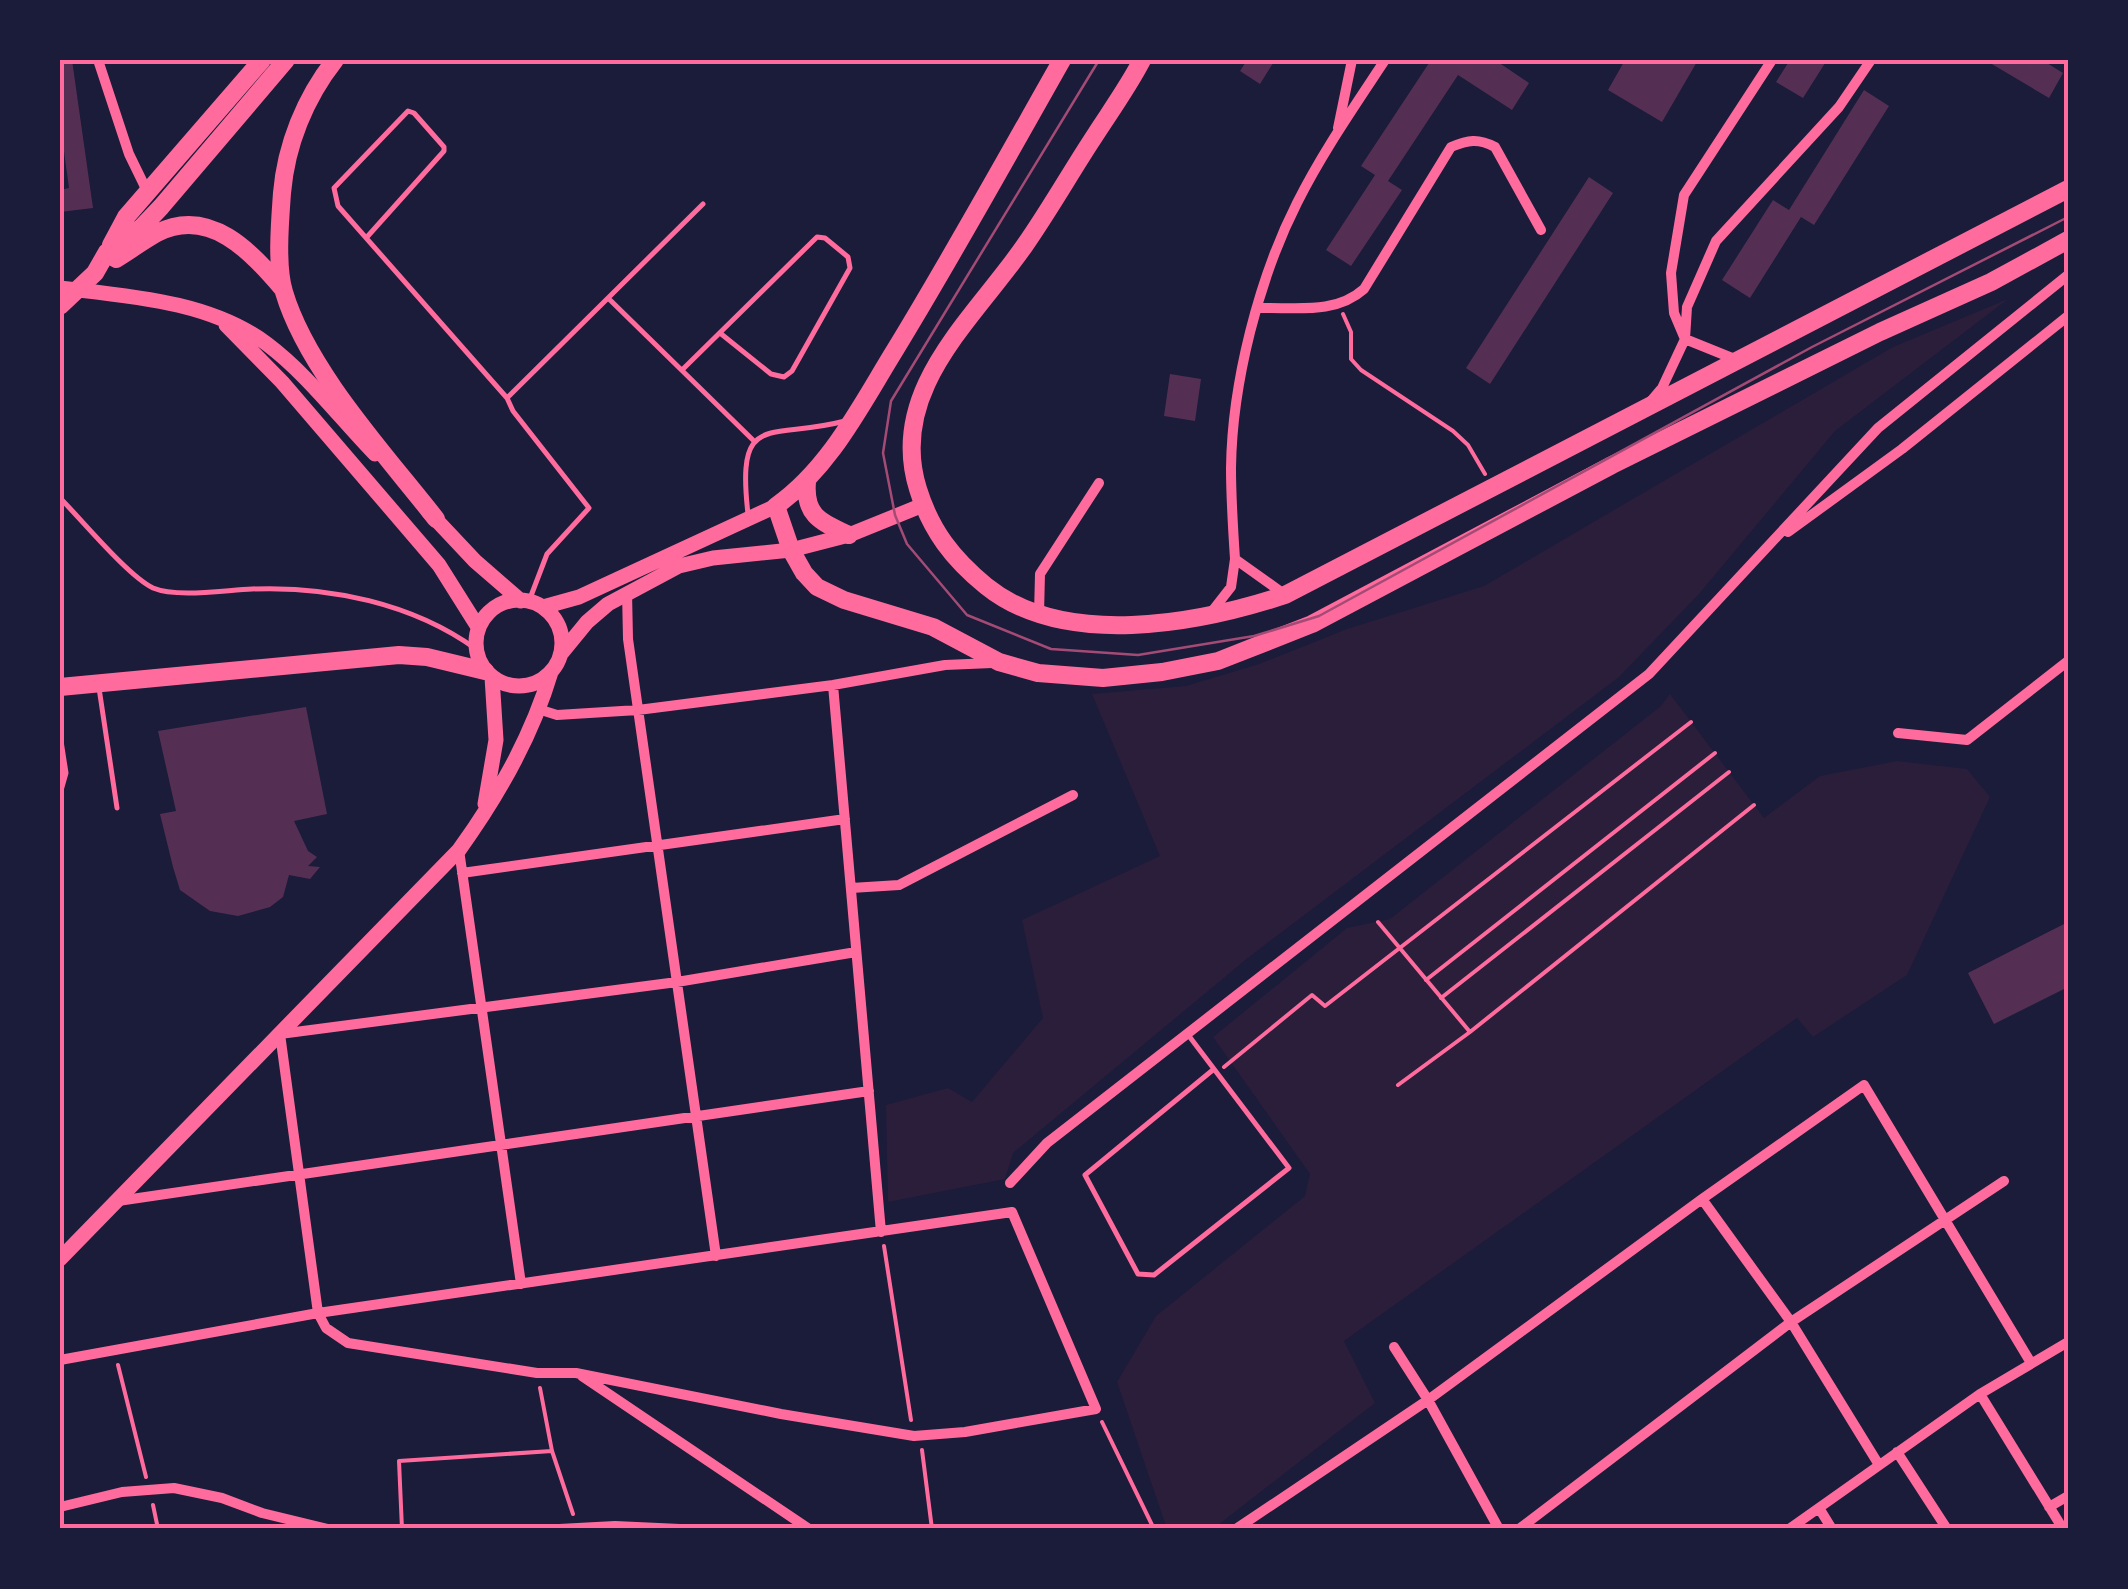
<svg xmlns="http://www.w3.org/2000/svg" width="2128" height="1589" font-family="'Nunito Sans',sans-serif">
	<rect width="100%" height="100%" fill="#1b1b3a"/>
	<path fill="#2a1e3b" d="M2008 299 1835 431 1699 594 1619 677 1249 957 1013 1153 1005 1179 888 1202 886 1105 948 1088 972 1102 1043 1018 1022 920 1160 856 1092 694 1186 686 1259 664 1347 629 1484 586 1893 347Z
		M1670 694 1764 818 1820 776 1897 761 1967 769 1990 797 1907 975 1813 1037 1797 1018 1344 1341 1375 1403 1213 1529H1167L1117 1382 1156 1316 1305 1196 1310 1174 1213 1037 1347 928 1390 919 1661 706Z"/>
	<path fill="#542f53" d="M60 60H72L93 208 60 212V190L69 188 60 122Z
		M1247 60H1275L1260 84 1240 71Z
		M1431 60H1495L1529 83 1512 110 1458 75 1388 181 1402 190 1351 266 1326 250 1375 175 1361 166Z
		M1625 60H1698L1662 122 1608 90Z
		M1790 60H1827L1803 98 1776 82Z
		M1985 60H2042L2063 73 2049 98Z
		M1864 90 1889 106 1814 225 1801 217 1750 298 1722 280 1773 200 1789 210Z
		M1589 177 1613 193 1490 384 1466 368Z
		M1170 374 1201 379 1195 421 1164 416Z
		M306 707 327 814 294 821 308 851 317 857 308 866 320 867 310 879 289 875 283 897 270 907 238 916 210 911 180 890 173 867 160 814 176 811 158 731Z
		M2068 922V987L1994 1024 1968 973Z"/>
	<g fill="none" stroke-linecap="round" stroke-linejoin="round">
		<path stroke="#ff6b9d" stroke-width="4" d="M1343 314 1351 332V359L1361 370 1453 431 1468 445 1485 474
			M1378 922 1470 1032
			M1426 980 1715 753
			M1441 998 1729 772
			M1224 1067 1312 995 1325 1006 1691 722
			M1398 1085 1470 1032 1754 805
			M884 1246 911 1420
			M118 1365 146 1477
			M540 1388 552 1451 573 1514
			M1102 1422 1154 1529
			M922 1450 932 1529
			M153 1505 158 1529
			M402 1529 399 1461 552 1451"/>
		<path stroke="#ff6b9d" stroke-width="5" d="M367 237 444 151V147L414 113 408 111 334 188 338 206 507 398 513 411 589 508 547 554 529 601
			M608 298 755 442
			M682 370 817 237 825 238 848 257 850 268 792 371 784 377 771 374 720 333
			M507 398 703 204
			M60 498C82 520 128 576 153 588 177 598 225 590 252 589 329 586 412 603 476 649
			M748 514C736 409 769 441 845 421
			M99 688 117 808
			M60 794 66 773 61 741
			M1189 1036 1289 1168 1154 1275 1138 1274 1085 1175 1214 1069"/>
		<path stroke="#ff6b9d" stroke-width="10" d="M98 60 129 154 148 193
			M1338 128 1352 60
			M1258 308C1295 307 1335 315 1364 289L1451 147C1468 140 1478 138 1495 147L1541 230
			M1737 360 1685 339 1674 313 1671 273 1684 195 1772 60
			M1651 401 1662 388 1685 339 1687 307 1716 241 1839 107 1871 60
			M1788 532 1902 449 2068 316
			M1235 559C1233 529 1231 498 1231 468 1232 383 1259 278 1297 203 1322 153 1354 107 1385 60
			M627 592 628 639 716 1256
			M1213 610 1231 587 1235 559 1284 594
			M1039 614 1040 574 1099 483
			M833 685 881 1232
			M538 709 557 715 638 710 833 685 945 665 992 663
			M1898 733 1967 740 2068 661
			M459 850 521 1284
			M462 873 845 819
			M851 888 899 885 1073 795
			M1010 1183 1047 1143 1649 674 1878 428 2068 275
			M1702 1199 1791 1322 1879 1465
			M118 1201 869 1091
			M1394 1347 1428 1400 1499 1529
			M60 1360 318 1313 1012 1212 1096 1409 965 1432 914 1436 781 1414 576 1373H537L348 1343 326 1328 318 1313 280 1034 677 982 856 952
			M582 1376 809 1529
			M1980 1394 2063 1529
			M1897 1452 1947 1529
			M60 1507 122 1492 174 1488 222 1498 262 1513 328 1529
			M2049 1507 2068 1496
			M1819 1508 1832 1529
			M559 1529 615 1526 680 1529
			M1236 1529 1428 1400 1702 1199 1864 1085 2031 1363
			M1519 1529 1791 1322 2004 1181
			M1789 1529 1980 1394 2068 1342"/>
		<path stroke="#ff6b9d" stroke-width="15" d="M60 288C128 296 210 301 267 344 307 374 340 418 375 454
			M226 325 282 382 439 565 478 627
			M428 511 475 561 521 601
			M476 643a43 43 0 1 1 86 0a43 43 0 1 1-86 0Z
			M543 607 579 597 776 506
			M560 655 587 622 608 604 679 566 713 558 791 550 849 535 923 505
			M485 804 496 740 492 677
			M60 1259 459 850C498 796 532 736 551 672"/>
		<path stroke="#ff6b9d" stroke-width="18" d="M1062 60C1007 157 953 255 895 350 861 405 830 468 776 506L791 550 804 573 817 587 844 600 933 627 999 662 1038 673 1103 678 1162 672 1218 661 1312 624 1612 465 1880 332 1991 282 2068 240
			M1142 60C1127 89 1107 116 1090 143 1068 177 1048 212 1025 245 974 319 887 390 918 489 931 531 953 559 986 586 1064 649 1197 624 1285 595L2068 189
			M807 482C804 516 821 522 849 535"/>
		<path stroke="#ff6b9d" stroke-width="18" d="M335 60C305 98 286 145 282 193 280 221 276 266 284 292 307 370 386 455 436 519
			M111 245 126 217 262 60
			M116 259C129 251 143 241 157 233 210 206 251 252 283 289
			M60 306 95 273 107 252 142 227 161 207 286 60
			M60 687 399 655 427 657 485 671"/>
		<path stroke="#a44b75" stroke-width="2.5" d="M1099 60 891 401 883 453 895 515 907 544 967 615 1051 649 1138 655 1254 636 1319 616 1812 347 2068 217"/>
	</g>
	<rect width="2128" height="1589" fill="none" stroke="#1b1b3a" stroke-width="125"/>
	<rect x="62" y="62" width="2004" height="1464" fill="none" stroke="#ff6b9d" stroke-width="4"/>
</svg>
